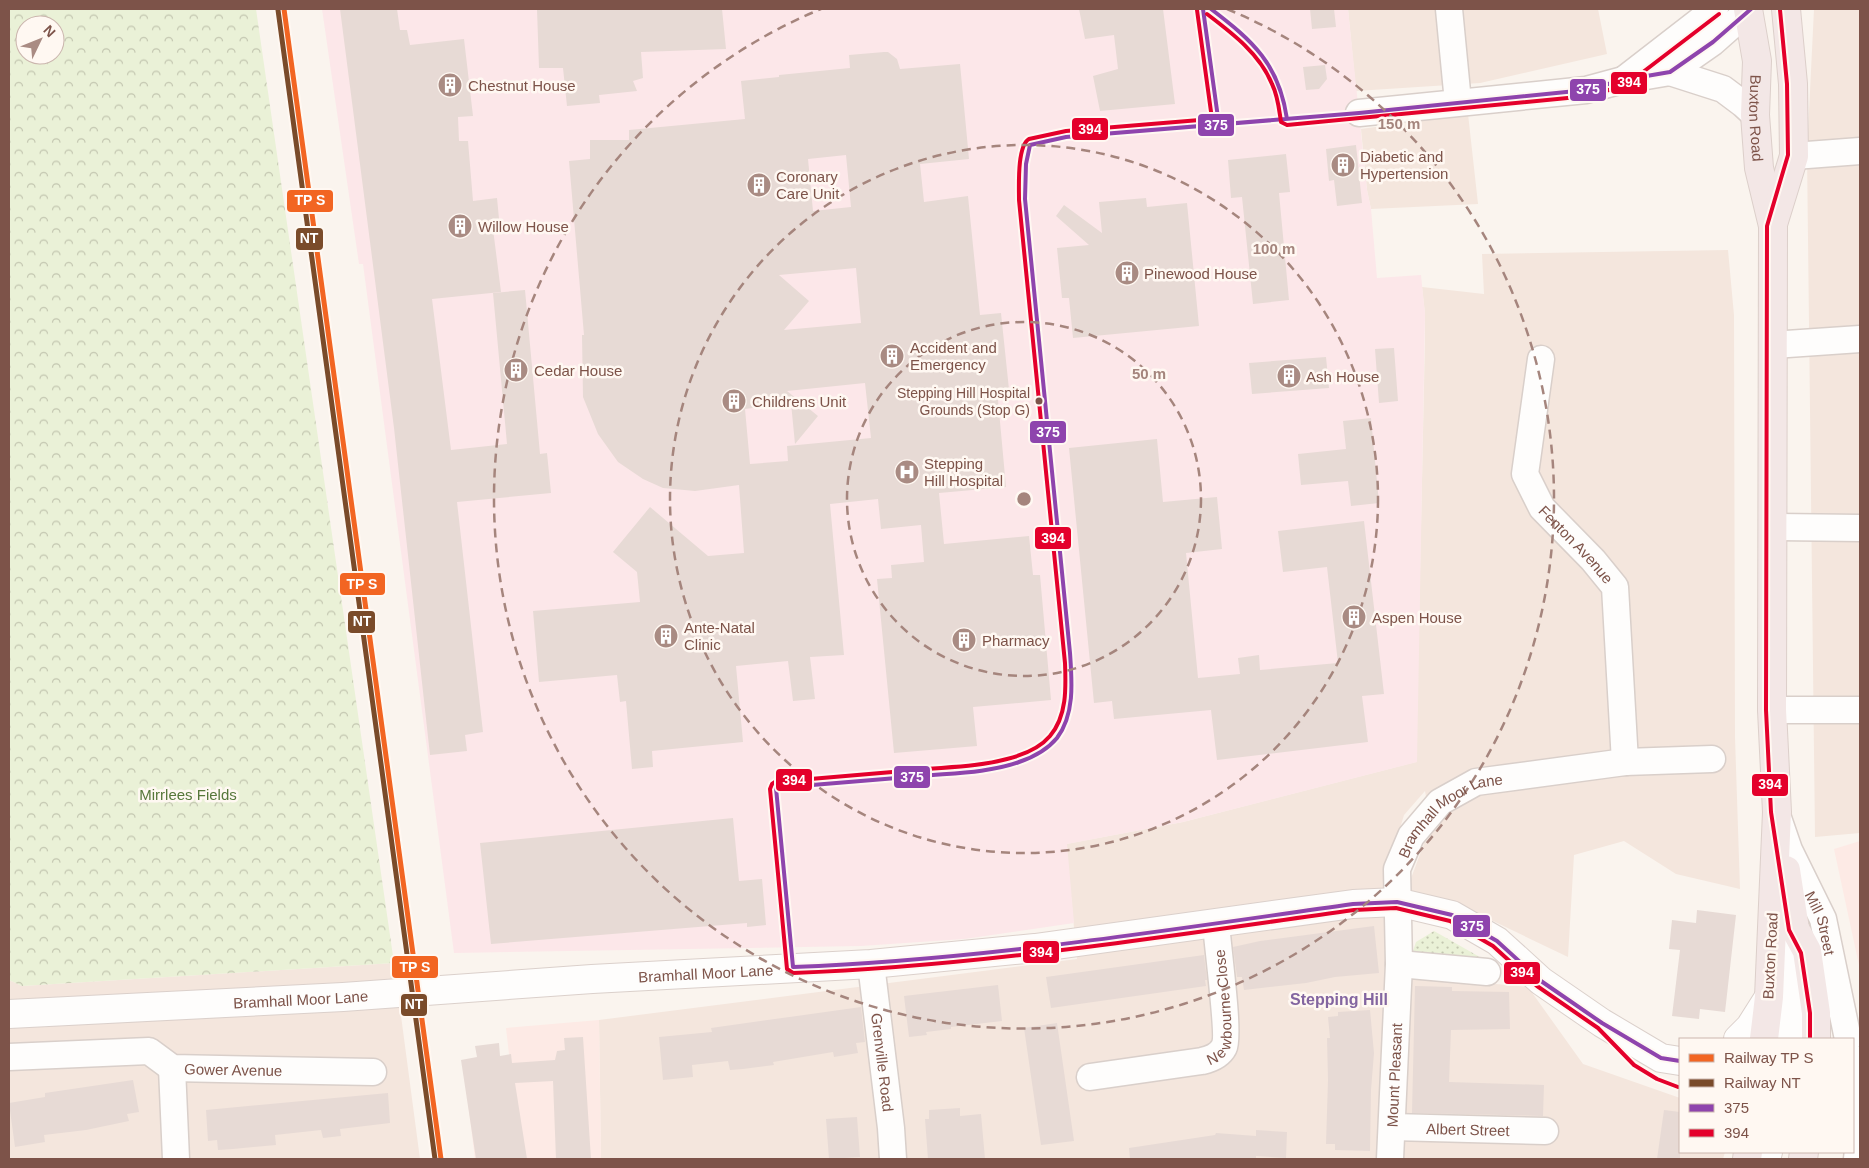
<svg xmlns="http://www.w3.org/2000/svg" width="1869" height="1168" font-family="Helvetica,sans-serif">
	<defs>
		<pattern id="grass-dots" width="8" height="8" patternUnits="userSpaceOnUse" patternTransform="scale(1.25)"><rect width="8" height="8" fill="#eaf1d7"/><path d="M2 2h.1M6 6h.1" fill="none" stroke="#c3c6b0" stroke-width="1.8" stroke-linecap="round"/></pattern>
		<pattern id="park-crowns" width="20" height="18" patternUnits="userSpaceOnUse" patternTransform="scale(1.25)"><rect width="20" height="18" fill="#eaf1d7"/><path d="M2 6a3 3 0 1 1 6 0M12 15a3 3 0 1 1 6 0" fill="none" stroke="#c3c6b0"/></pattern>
	</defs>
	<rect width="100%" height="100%" fill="#faf4ee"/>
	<path fill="#f4e6dd" d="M1348 9H1598L1607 54 1480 83 1356 91Z
		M1814 9H1860V833L1815 837 1807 153Z
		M1468 114 1478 204 1371 209 1367 190 1361 129Z
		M1728 250 1734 315 1735 737 1740 889 1676 874 1624 841 1574 855 1568 957 1468 909 1407 889 1431 825 1425 791 1404 815 1386 874 1388 922 1377 1159H601L599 1020 1077 959 1066 844 1183 822 1416 762 1425 339V314L1422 287 1484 294 1482 254Z
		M394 963 420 1159H9V980L22 986Z
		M1408 976 1528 987 1583 1064 1680 1098V1152H1725L1723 1159H1403Z"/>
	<path fill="#fdeae5" d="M1860 841V970L1834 849Z
		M599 1020 601 1159H475L464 1070 510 1063 506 1028Z"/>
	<path fill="#fce7e9" d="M322 9H1348L1367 190 1371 209 1377 278 1421 275 1425 314 1417 762 1183 822 1067 844 1074 923 964 939 861 946 454 953 363 264H359Z"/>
	<path fill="url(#grass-dots)" d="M1434 931 1485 960 1412 954 1416 942Z"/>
	<path fill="url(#park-crowns)" fill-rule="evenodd" d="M9 9H256L394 963 22 986 9 980ZM25 25H55V55H25Z"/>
	<path fill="#e7dad5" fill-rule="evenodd" d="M340 9H397L400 30H407L410 45 464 39 473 116 458 117 459 141H468L473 201 497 198 500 229H493L501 292 432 299 451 450 507 444 493 293 525 290 540 454 547 453 551 493 457 502 483 732 465 735 467 751 430 755 394 428Z
		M537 9H722L726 49 641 52 643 78 633 81 637 91 599 95 600 103 567 106 563 68H539Z
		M1079 9H1163L1175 104 1100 111 1093 76 1118 69 1114 35 1085 39Z
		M1310 9H1334L1336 27 1312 29Z
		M884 52H888L897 59 900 69 960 64 969 159 920 164 924 202 968 196 980 315 1001 313 1010 399 998 400 1006 487 939 493 944 544 1029 536 1033 575H1040L1051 700 973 707 977 746 894 753 877 579 892 578 891 565 924 562 921 525 881 529 878 499 830 504 844 655 810 657 815 699 793 701 788 661 736 666 743 742 652 751 653 767 632 769 626 701 620 702 617 675 539 682 533 611 640 602 637 572 613 552 650 507 708 556 744 553 739 485 695 491 663 488 643 479 618 462 598 434 583 397 582 335H584L569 161 590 159V140H629V130L745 119 741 81 779 77V75L850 68 849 55ZM846 155 851 207 813 211 808 159ZM856 268 861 323 784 330 809 301 779 275ZM865 383 871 438 787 446 788 461 750 464 745 409 791 403 795 444 818 416 787 391Z
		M1325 65 1327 79 1319 89 1306 90 1303 67Z
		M1356 145 1362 203 1337 206 1334 180 1329 181 1326 149Z
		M1286 154 1290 192 1279 193 1289 300 1253 304 1242 197 1231 198 1228 160Z
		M1146 198 1147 207 1187 203 1199 326 1073 338 1069 298H1062L1057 248 1089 245 1056 216 1064 205 1102 233 1099 202Z
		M1394 348 1398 401 1379 403 1375 349Z
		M1326 357 1329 388 1252 394 1249 363Z
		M1371 418 1379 503 1351 506 1348 481 1301 485 1298 454 1346 449 1343 421Z
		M1157 439 1163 502 1217 497 1222 549 1186 553 1198 678 1240 674 1238 658 1259 655 1260 670 1338 663 1327 567 1283 572 1278 531 1364 521 1384 694 1362 696 1368 742 1217 760 1211 710 1114 719 1112 701 1094 703 1069 448Z
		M733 818 739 881 762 879 766 925 747 927V923L491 944 480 843Z
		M1697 910 1736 915 1725 1012 1700 1009 1699 1019 1672 1016 1680 950 1669 949 1672 920 1696 923Z
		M1374 926 1379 973 1335 977 1306 983 1244 990 1242 977H1237L1233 947 1260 941Z
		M1204 955 1207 980H1205L1206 986 1051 1008 1046 977Z
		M998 985 1002 1021 951 1027V1029L926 1032 927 1035 909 1037 904 996Z
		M1415 986 1452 987V991L1509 992 1510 1029 1451 1030 1449 1082 1544 1085 1543 1116 1412 1113Z
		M861 1007 865 1042 856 1043 858 1053 834 1057 833 1052 773 1062 774 1065 743 1069 730 1070 728 1061 692 1065 693 1077 663 1080 659 1037 712 1032 711 1028Z
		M1370 1010 1374 1053 1371 1090 1370 1151 1335 1150V1144H1326L1328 1080 1327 1038H1330L1328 1017 1338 1016V1012Z
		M1057 1023 1074 1141 1041 1145 1024 1028Z
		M583 1037 591 1159H556L553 1081 515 1083 527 1159H476L461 1060 477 1057 475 1046 499 1043 500 1056 511 1054 512 1063 555 1060 557 1051 565 1050 564 1038Z
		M133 1080 139 1112 127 1114 129 1121 86 1130 44 1135 45 1142 15 1147 9 1103 45 1097V1093Z
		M388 1093 390 1123 340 1129 341 1136 323 1138 321 1130 275 1135 276 1145 233 1149 218 1150 217 1140 208 1141 206 1110Z
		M960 1108V1116L981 1114 985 1159H928L925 1119H929V1110Z
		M1664 1110 1680 1112V1159H1657Z
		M857 1117 860 1157 829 1159 826 1119Z
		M1256 1130 1287 1132 1286 1158 1256 1156V1159H1130L1129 1148 1215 1135 1216 1133 1256 1136Z"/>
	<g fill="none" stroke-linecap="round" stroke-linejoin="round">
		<defs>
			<g id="street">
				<path d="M1449 9 1458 102"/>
				<path d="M1670 72 1723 89 1743 104 1755 115"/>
				<path d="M1626 78 1715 9"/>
				<path d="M1359 113 1586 90 1623 80 1670 72 1713 42 1748 11"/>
				<path d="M1794 156 1860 151"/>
				<path d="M1773 345 1860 339"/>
				<path id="s1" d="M1541 359 1525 474 1542 508 1593 560 1615 587 1625 762"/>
				<path d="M1773 527 1860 528"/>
				<path d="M1772 710H1860"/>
				<path id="s2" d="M1778 818 1789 850 1823 919 1848 1039"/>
				<path id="s3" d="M871 964 891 1128 893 1159"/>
				<path d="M1399 964 1487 972"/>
				<path id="s4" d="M9 1057 149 1051 172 1068 373 1072"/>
				<path d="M1853 1058 1860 1123"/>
				<path d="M172 1068 176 1159"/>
				<path id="s5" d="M1090 1077 1202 1061C1211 1059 1220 1055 1224 1047 1230 1036 1217 942 1216 923"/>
				<path id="s6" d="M1392 1127 1545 1131"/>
				<path id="s7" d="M1390 1159 1399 964 1397 869 1411 836 1440 802 1476 782 1625 762 1712 759"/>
				<path d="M1857 1159 1860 1132"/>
			</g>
			<g id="secondary">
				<path id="s8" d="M9 1014 343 997 592 979 871 964 1035 948 1353 904 1397 902 1452 915 1497 941 1541 981 1602 1023 1661 1058 1680 1061"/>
				<path d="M1738 1039 1750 1027 1769 997"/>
				<path d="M1788 1039 1795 929"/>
				<path d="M1766 1159 1768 1152"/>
			</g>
			<g id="highway">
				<path id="s9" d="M1748 9 1757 61 1755 115 1759 168 1773 226 1772 710 1777 812 1769 997 1764 1039"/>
				<path d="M1773 224 1794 156 1793 84 1786 9"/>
				<path d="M1786 870 1795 929 1807 951 1816 1013V1039"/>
				<path d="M1747 1159 1748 1152"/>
				<path d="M1803 1159 1804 1152"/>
			</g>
		</defs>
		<use href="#street" stroke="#d9cfca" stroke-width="29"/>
		<use href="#secondary" stroke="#dbd0cb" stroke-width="30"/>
		<use href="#highway" stroke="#dccfca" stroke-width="30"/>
		<use href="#street" stroke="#fefdfc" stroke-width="26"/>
		<use href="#secondary" stroke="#fefdfc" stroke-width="28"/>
		<use href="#highway" stroke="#f3e7e6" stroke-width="28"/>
		<defs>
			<path id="bus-1" d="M1203 9 1219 125
				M1211 9C1253 41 1279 64 1287 119
				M1030 145 1026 164 1025 199 1070 653C1072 681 1075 714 1057 738 1047 750 1034 757 1019 762 988 773 953 773 921 776 872 780 824 784 776 788L793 967C981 960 1167 930 1353 904L1397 902 1452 915 1497 941 1541 981 1602 1023 1661 1058 1680 1061
				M1030 145 1066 137 1359 113 1586 90 1623 80 1670 72 1713 42 1751 9"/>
			<path id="bus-2" d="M1197 10 1212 119 1066 131 1029 139C1017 146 1019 186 1019 200L1065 663C1066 688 1067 716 1050 736 1039 749 1023 755 1007 759 978 767 946 767 916 770 869 774 822 778 775 782L772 784 770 789 787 969 793 973C981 966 1167 936 1354 910L1396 908 1450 921 1493 946 1537 986 1598 1028 1634 1065 1657 1079 1678 1087
				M1780 10 1787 84 1788 155 1767 226 1766 710 1771 812 1789 930 1801 953 1810 1013V1039
				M1207 14C1232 33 1260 54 1272 84 1278 96 1279 109 1281 122L1287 125 1588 96 1626 85 1719 14"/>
		</defs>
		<use href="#bus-1" stroke="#fff8f2" stroke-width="8"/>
		<use href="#bus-2" stroke="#fff8f2" stroke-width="8"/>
		<use href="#bus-1" stroke="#8e44ad" stroke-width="4"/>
		<use href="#bus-2" stroke="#e4002b" stroke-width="4"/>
		<defs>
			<path id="rail-1" d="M284 9 441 1159"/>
			<path id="rail-2" d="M278 10 435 1159"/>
		</defs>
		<use href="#rail-1" stroke="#fff8f2" stroke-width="9"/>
		<use href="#rail-2" stroke="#fff8f2" stroke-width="9"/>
		<use href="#rail-1" stroke="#f26522" stroke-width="5"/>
		<use href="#rail-2" stroke="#7a4b2a" stroke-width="5"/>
	</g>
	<g fill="none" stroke="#a5857d" stroke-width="2.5" stroke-dasharray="9 6">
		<circle cx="1024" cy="499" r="177"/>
		<circle cx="1024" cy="499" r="354"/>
		<path d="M1227 9A530 530 0 1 1 821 9"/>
	</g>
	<defs>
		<symbol id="building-disc" viewBox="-11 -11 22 22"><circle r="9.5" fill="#a98b83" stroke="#fff8f2"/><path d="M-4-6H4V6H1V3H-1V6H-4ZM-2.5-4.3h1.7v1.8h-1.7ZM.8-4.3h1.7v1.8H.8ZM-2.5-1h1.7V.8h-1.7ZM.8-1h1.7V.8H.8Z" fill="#fff"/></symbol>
		<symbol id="hospital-disc" viewBox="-11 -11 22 22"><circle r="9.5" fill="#a98b83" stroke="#fff8f2"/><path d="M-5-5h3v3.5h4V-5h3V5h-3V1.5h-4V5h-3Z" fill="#fff"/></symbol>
	</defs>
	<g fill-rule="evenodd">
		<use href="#building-disc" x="436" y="71" width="28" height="28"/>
		<use href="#building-disc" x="1329" y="151" width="28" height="28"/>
		<use href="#building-disc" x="745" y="171" width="28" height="28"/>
		<use href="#building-disc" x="446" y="212" width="28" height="28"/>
		<use href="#building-disc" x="1113" y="259" width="28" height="28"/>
		<use href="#building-disc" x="878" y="342" width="28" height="28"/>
		<use href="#building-disc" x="502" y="356" width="28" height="28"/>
		<use href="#building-disc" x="1275" y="362" width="28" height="28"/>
		<use href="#building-disc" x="720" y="387" width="28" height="28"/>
		<use href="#hospital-disc" x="893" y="458" width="28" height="28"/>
		<use href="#building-disc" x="1340" y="603" width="28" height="28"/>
		<use href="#building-disc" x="652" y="622" width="28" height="28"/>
		<use href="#building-disc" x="950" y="626" width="28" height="28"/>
	</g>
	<circle fill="#7d5349" stroke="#fff8f2" stroke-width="2" cx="1039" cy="401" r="4.5"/>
	<g text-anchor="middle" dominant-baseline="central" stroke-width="5" stroke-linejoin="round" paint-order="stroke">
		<g font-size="14" fill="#7d5349" stroke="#fff8f2" text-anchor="end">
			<text x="1030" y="393">Stepping Hill Hospital<tspan x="1030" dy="17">Grounds (Stop G)</tspan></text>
		</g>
		<g font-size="15" fill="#7d5349" stroke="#fff8f2" text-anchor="start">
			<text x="468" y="85">Chestnut House</text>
			<text x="1360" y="156">Diabetic and<tspan x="1360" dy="17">Hypertension</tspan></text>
			<text x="776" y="176">Coronary<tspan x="776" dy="17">Care Unit</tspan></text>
			<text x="478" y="226">Willow House</text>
			<text x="1144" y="273">Pinewood House</text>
			<text x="910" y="347">Accident and<tspan x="910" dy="17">Emergency</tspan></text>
			<text x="534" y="370">Cedar House</text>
			<text x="1306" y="376">Ash House</text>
			<text x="752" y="401">Childrens Unit</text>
			<text x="924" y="463">Stepping<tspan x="924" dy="17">Hill Hospital</tspan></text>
			<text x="1372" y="617">Aspen House</text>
			<text x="684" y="627">Ante-Natal<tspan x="684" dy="17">Clinic</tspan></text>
			<text x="982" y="640">Pharmacy</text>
		</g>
		<g font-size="15" fill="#7d5349" stroke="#fff8f2">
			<text stroke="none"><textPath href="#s9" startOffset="110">Buxton Road</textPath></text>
			<text stroke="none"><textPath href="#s1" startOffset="204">Fenton Avenue</textPath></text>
			<text stroke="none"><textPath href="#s7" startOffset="371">Bramhall Moor Lane</textPath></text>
			<text stroke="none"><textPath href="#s2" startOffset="114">Mill Street</textPath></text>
			<text transform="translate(1770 956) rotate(-87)">Buxton Road</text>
			<text stroke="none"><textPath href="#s8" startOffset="698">Bramhall Moor Lane</textPath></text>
			<text stroke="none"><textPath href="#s8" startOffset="292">Bramhall Moor Lane</textPath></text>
			<text stroke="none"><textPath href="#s5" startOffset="178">Newbourne Close</textPath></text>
			<text stroke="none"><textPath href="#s3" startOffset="99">Grenville Road</textPath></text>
			<text stroke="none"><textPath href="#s4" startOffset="230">Gower Avenue</textPath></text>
			<text stroke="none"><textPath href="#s7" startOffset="84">Mount Pleasant</textPath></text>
			<text stroke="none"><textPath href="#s6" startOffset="76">Albert Street</textPath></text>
		</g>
		<g font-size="15" fill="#56773a" stroke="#fff8f2">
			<text x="188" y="794">Mirrlees Fields</text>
		</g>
		<g font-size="16" font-weight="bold" fill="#8365a0" stroke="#fff8f2">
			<text x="1339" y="999">Stepping Hill</text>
		</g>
	</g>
	<circle cx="1024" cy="499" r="8" fill="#a5857d" stroke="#fff8f2" stroke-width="2.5"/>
	<g font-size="15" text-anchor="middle" font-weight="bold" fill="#a5857d" stroke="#fff8f2" stroke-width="5" stroke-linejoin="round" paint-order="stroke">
		<text x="1399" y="129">150 m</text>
		<text x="1274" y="254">100 m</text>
		<text x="1149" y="379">50 m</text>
	</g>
	<g stroke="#fff8f2" stroke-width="2">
		<rect x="1610" y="71" width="38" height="24" rx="5" fill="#e4002b"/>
		<rect x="1569" y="78" width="38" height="24" rx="5" fill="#8e44ad"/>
		<rect x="1197" y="113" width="38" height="24" rx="5" fill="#8e44ad"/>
		<rect x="1071" y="117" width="38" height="24" rx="5" fill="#e4002b"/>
		<rect x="286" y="189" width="48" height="24" rx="5" fill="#f26522"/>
		<rect x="295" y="227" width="29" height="24" rx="5" fill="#7a4b2a"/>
		<rect x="1029" y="420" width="38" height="24" rx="5" fill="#8e44ad"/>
		<rect x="1034" y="526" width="38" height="24" rx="5" fill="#e4002b"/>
		<rect x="339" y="572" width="47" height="24" rx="5" fill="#f26522"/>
		<rect x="347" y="610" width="29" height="24" rx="5" fill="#7a4b2a"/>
		<rect x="893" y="765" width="38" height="24" rx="5" fill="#8e44ad"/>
		<rect x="775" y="768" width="38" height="24" rx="5" fill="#e4002b"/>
		<rect x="1751" y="773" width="38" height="24" rx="5" fill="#e4002b"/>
		<rect x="1452" y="914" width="39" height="24" rx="5" fill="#8e44ad"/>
		<rect x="1022" y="940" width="38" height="24" rx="5" fill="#e4002b"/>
		<rect x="391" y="955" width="48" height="24" rx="5" fill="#f26522"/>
		<rect x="1503" y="961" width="38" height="24" rx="5" fill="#e4002b"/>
		<rect x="400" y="993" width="28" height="24" rx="5" fill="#7a4b2a"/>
	</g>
	<g font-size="14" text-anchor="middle" font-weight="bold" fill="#fff">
		<text x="1629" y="87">394</text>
		<text x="1588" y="94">375</text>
		<text x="1216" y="130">375</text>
		<text x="1090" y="134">394</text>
		<text x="310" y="205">TP S</text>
		<text x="309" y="243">NT</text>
		<text x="1048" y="437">375</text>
		<text x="1053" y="543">394</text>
		<text x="362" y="589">TP S</text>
		<text x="362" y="626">NT</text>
		<text x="912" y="782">375</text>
		<text x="794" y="785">394</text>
		<text x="1770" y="789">394</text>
		<text x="1472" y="931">375</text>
		<text x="1041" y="957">394</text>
		<text x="415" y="972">TP S</text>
		<text x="1522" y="977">394</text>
		<text x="414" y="1009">NT</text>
	</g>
	<rect width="1869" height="1168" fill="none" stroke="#7d5349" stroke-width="20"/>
	<rect x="1679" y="1038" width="175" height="115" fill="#fff8f2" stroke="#cbb6ae"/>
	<rect x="1689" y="1054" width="25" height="8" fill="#f26522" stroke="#cbb6ae"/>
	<text x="1724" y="1063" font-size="15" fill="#7d5349">Railway TP S</text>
	<rect x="1689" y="1079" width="25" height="8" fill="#7a4b2a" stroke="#cbb6ae"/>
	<text x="1724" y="1088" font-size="15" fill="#7d5349">Railway NT</text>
	<rect x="1689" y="1104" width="25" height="8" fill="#8e44ad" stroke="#cbb6ae"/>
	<text x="1724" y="1113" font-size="15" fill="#7d5349">375</text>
	<rect x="1689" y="1129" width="25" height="8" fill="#e4002b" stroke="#cbb6ae"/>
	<text x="1724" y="1138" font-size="15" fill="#7d5349">394</text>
	<g transform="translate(40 40) rotate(47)"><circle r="24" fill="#fff8f2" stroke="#cbb6ae"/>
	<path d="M0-4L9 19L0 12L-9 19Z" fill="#a98b83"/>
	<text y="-8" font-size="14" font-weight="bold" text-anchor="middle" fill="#7d5349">N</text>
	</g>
</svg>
